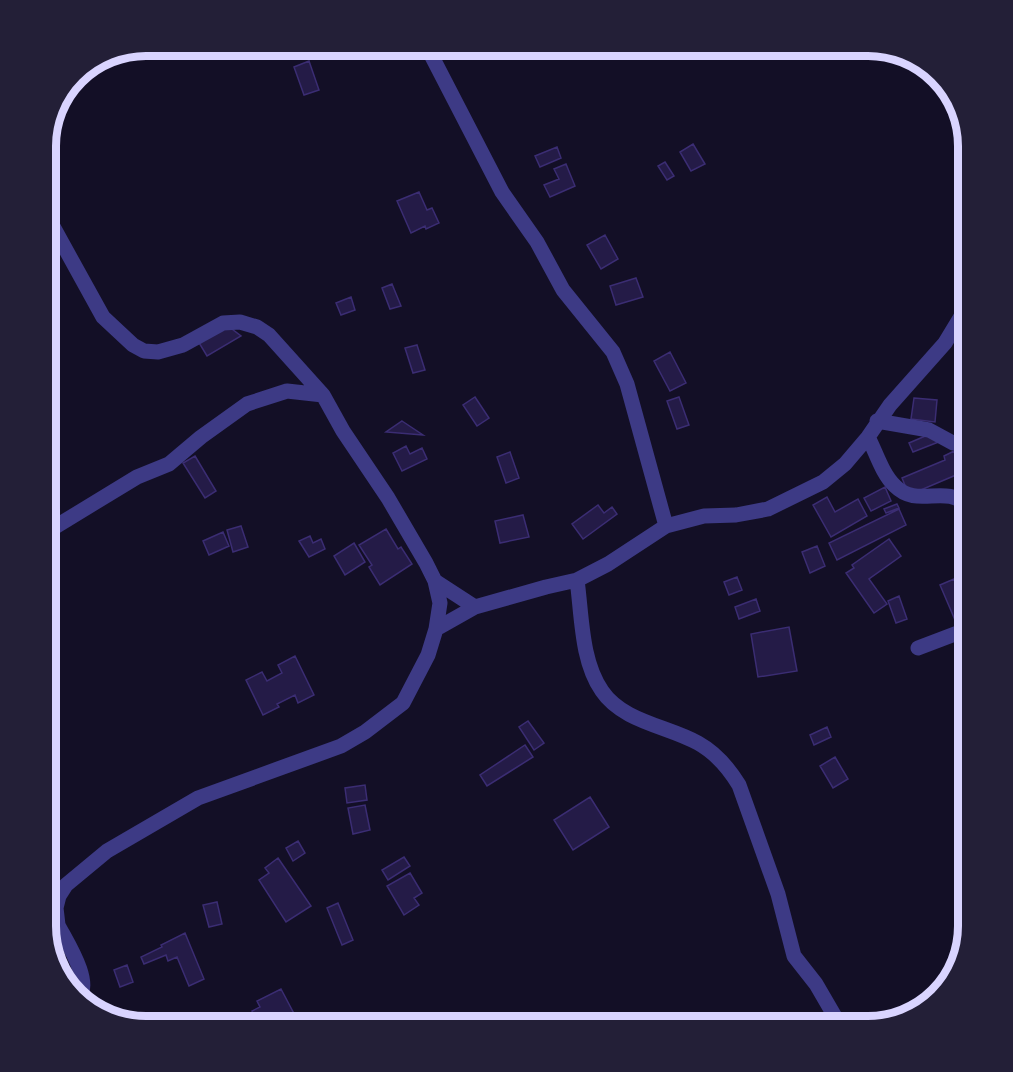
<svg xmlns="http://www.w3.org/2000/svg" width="1013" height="1072" font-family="Commissioner,sans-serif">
	<rect width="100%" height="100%" fill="#130f26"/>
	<path fill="#241b47" stroke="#3b2d73" stroke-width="1.5" d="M309 61 319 90 304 95 294 67Z
		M693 144 705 164 691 171 680 152Z
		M557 147 561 158 540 167 535 156Z
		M665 162 674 176 667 180 658 166Z
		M566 164 575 186 550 197 544 185 559 179 554 169Z
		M419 192 427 210 432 208 439 223 426 229 425 226 411 233 397 201Z
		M605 235 618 259 601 269 587 245Z
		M636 278 643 297 616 305 610 286Z
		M392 284 401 306 390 309 382 288Z
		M351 297 355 310 341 315 336 303Z
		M52 322 58 331 51 337 45 328Z
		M228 326 241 336 207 356 198 341Z
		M417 345 425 370 413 373 405 348Z
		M670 352 686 383 670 391 654 361Z
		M475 397 489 418 477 426 463 405Z
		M679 397 689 425 677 429 667 401Z
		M914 398 937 400 935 422 911 419Z
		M402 421 423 435 386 432Z
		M937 431 941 441 913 452 909 443Z
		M406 446 410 454 422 448 427 459 402 471 393 453Z
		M954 451 963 472 909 495 902 478 945 460 944 456Z
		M510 452 519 478 506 483 497 457Z
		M195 456 216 491 205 498 183 463Z
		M885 487 891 501 871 511 864 498Z
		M827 497 835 512 858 499 867 516 831 537 813 505Z
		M897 504 899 508 886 513 884 509Z
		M598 505 604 513 612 507 617 514 583 539 572 524Z
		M899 509 906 525 837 560 829 543Z
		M523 515 529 537 500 543 495 521Z
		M241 526 248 547 233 552 227 530Z
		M386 529 398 549 401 547 412 564 380 585 369 567 372 565 359 545Z
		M223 532 229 546 209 555 203 541Z
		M310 536 313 543 321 539 325 549 309 557 299 541Z
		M889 539 901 556 869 579 887 604 874 613 846 573 854 568 852 565Z
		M354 543 365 562 345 575 334 556Z
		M817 546 825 566 810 573 802 552Z
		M737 577 742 590 729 595 724 582Z
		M954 579 968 609V614L955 620 940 585Z
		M899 596 907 619 896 623 888 601Z
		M756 599 760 611 739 619 735 607Z
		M789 627 797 671 758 677 751 634Z
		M295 656 314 695 298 703 295 695 277 704 279 707 263 715 246 680 262 672 267 681 282 673 278 665Z
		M528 721 544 743 534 750 519 727Z
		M827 727 831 737 814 745 810 735Z
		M525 745 533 757 487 786 480 775Z
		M835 757 848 779 833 788 820 766Z
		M365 785 367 800 347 803 345 788Z
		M590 797 609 827 573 850 554 820Z
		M365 805 370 830 353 834 348 808Z
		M298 841 305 853 293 861 286 848Z
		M404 857 410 866 388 880 382 870Z
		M278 858 311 906 286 922 259 880 269 873 265 868Z
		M410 873 422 893 414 898 419 905 404 915 387 886Z
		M217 902 222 924 209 927 203 905Z
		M338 903 353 940 342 945 327 908Z
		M185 933 204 979 189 986 177 957 168 961 166 955 144 964 141 957 162 947 161 945Z
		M127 965 133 982 120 987 114 970Z
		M281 989 299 1023 291 1027H257L259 1026 252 1011 260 1007 257 1001Z"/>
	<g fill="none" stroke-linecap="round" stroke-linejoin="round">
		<path stroke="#3d3a85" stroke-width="15" d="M426 45 502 192 537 242 563 290 613 352 627 384 666 526
			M45 212 103 317 133 345 144 351 158 352 183 345 223 323 240 322 257 327 269 335 323 395 343 431 388 498 426 563 435 581 440 603 436 629 428 655 403 703 365 732 341 746 198 798 107 851 66 885 59 896 56 908 58 925C66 941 94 983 78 998
			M877 421 929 430 953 443 968 441
			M868 437C876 452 882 474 895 486 918 509 945 483 968 506
			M45 533 137 477 169 464 201 437 247 404 287 391 323 395
			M577 580C582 616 581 661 602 691 623 722 668 726 698 743 716 753 728 767 739 785L778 894 794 956 816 984 841 1027
			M435 581 475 607
			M436 629 475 607 546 587 577 580 608 564 666 526 704 516 736 515 768 509 823 482 845 464 868 437 890 405 945 343 968 305
			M918 648 968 629"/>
	</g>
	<path d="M0 0H1013V1072H0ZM146 56H868A90 90 0 0 1 958 146V926A90 90 0 0 1 868 1016H146A90 90 0 0 1 56 926V146A90 90 0 0 1 146 56Z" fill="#231f37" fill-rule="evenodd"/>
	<path fill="none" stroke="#d9d4ff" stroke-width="8" d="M146 56H868A90 90 0 0 1 958 146V926A90 90 0 0 1 868 1016H146A90 90 0 0 1 56 926V146A90 90 0 0 1 146 56Z"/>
</svg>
